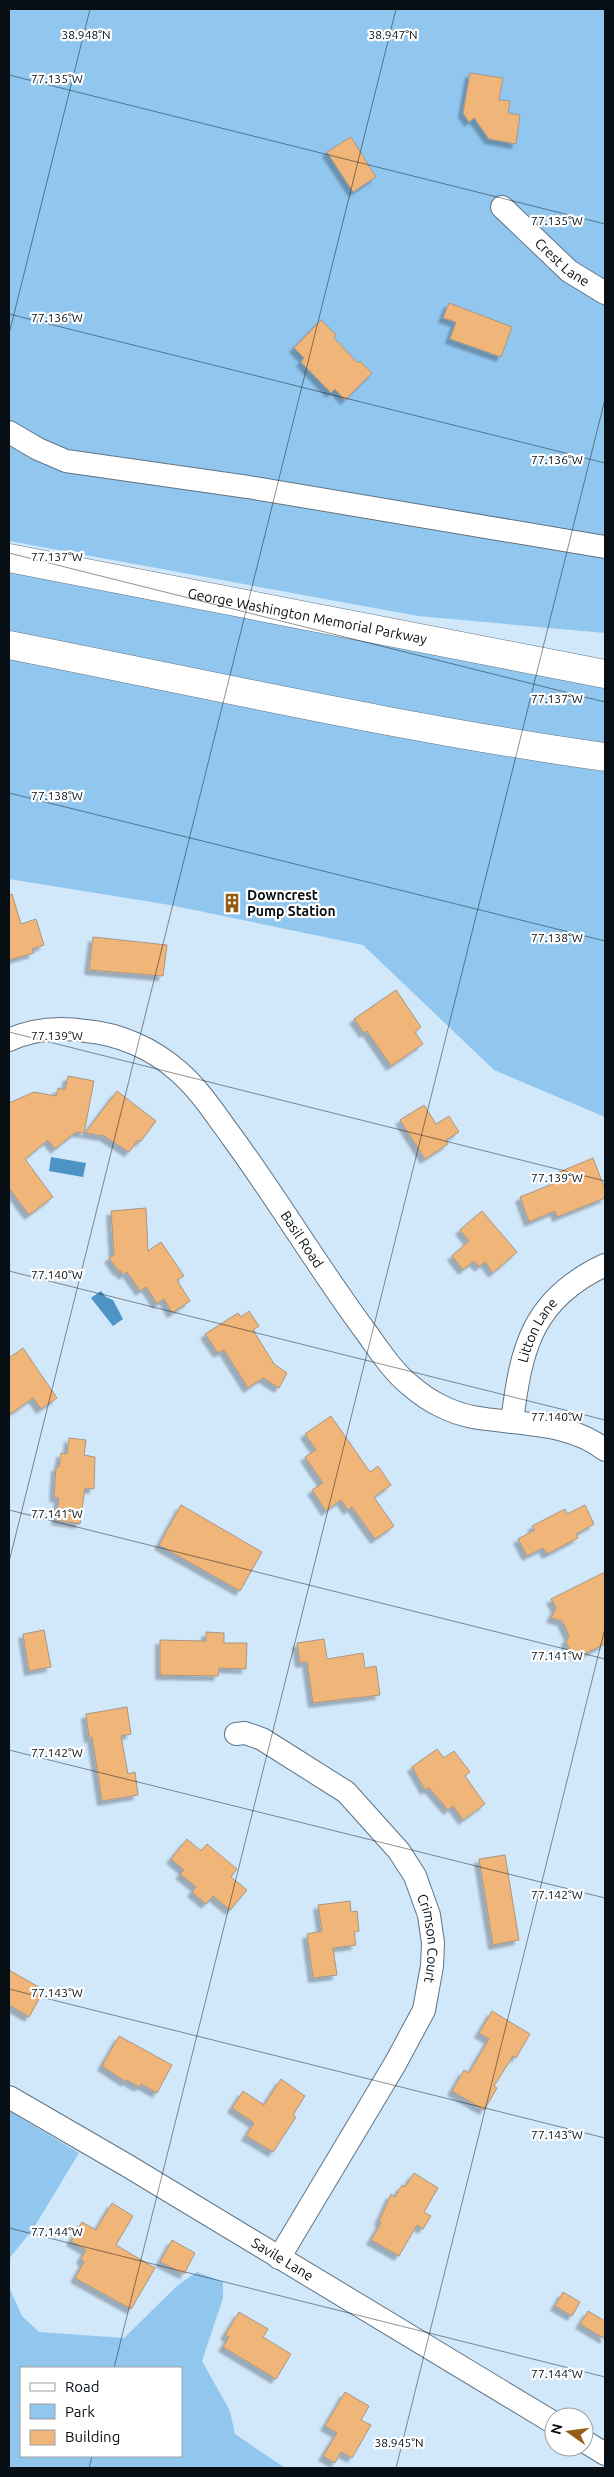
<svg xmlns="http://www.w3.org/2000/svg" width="614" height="2477" font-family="Ubuntu,sans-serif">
	<defs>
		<filter id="shadow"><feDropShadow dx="-4.5" dy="4.5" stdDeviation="1" flood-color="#0004"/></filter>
	</defs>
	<rect width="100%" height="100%" fill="#d1e8fb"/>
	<path fill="#91c6ef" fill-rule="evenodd" d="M9 9H605V633L418 616 9 541Z
		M9 571 605 685V747L471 726 9 635Z
		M9 657 605 767V1117L494 1070 363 945 170 905 9 879Z
		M9 2111 79 2153 33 2229 9 2259Z
		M197 2272 223 2282V2298L202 2361 230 2411 235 2434 285 2468H9V2287L22 2316 39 2332 124 2338 178 2285ZM181 2368V2456H21V2368Z"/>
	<path fill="#4d93c5" d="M51 1157 86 1163 83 1177 49 1171Z
		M101 1291 106 1297 113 1300 123 1319 113 1326 91 1298Z"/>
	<path fill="#f0b578" stroke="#aa9683" filter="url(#shadow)" d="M470 73 503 78 499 100 510 101 508 113 520 115 516 144 489 139 474 118 469 122 463 113Z
		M351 137 376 177 353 192 327 152Z
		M449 303 512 327 501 357 450 339 456 322 443 318Z
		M321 320 336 335 334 338 358 363 360 361 372 373 345 400 335 389 331 393 301 362 304 358 294 348Z
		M12 894 21 924 36 919 44 945 32 949 34 953 9 960V895Z
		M93 937 167 945 163 976 89 970Z
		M396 990 421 1027 415 1032 423 1044 391 1066 367 1031 364 1033 354 1019Z
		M68 1076 94 1081 84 1133 76 1132 55 1149 48 1140 25 1159 53 1197 29 1215 9 1188V1103L34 1092 56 1096 58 1088 65 1090Z
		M117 1091 156 1121 140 1142 138 1140 129 1152 104 1136 85 1133Z
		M424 1105 436 1124 449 1116 459 1132 446 1140 448 1144 425 1159 400 1120Z
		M593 1158 605 1189V1198L557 1217 555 1211 529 1222 520 1197 555 1183 552 1175Z
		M146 1208 148 1251 161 1242 184 1276 177 1280 190 1301 172 1313 164 1299 157 1304 146 1287 140 1291 127 1272 123 1275 120 1270 118 1271 109 1258 114 1255 111 1211Z
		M482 1211 517 1252 493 1273 485 1262 479 1267 474 1261 463 1270 452 1256 469 1241 460 1230Z
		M249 1311 259 1326 253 1330 274 1364 287 1373 279 1388 263 1378 248 1388 224 1350 218 1353 205 1334 238 1313 241 1317Z
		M23 1348 57 1398 41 1409 33 1398 9 1415V1358Z
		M331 1416 370 1472 378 1466 391 1485 374 1497 394 1526 375 1539 352 1507 348 1510 341 1500 326 1511 312 1490 323 1483 305 1457 316 1450 305 1434Z
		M69 1438 86 1440 84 1455 95 1457 94 1489 85 1488 80 1524 56 1520 59 1498 54 1497 56 1467H59L61 1453 67 1454Z
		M181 1505 262 1552 240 1591 159 1545Z
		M585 1505 594 1524 576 1534 578 1538 547 1554 543 1548 527 1556 518 1539 535 1530 532 1526 565 1509 567 1514Z
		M605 1572V1644L578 1657 575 1651 569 1649 566 1642 569 1636 562 1621 551 1618 556 1608 551 1599Z
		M44 1630 51 1667 29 1671 23 1634Z
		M206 1632 224 1633V1643H247L246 1669 219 1668 218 1676 160 1675V1640L206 1641Z
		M324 1639 327 1659 363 1653 365 1668 376 1666 380 1695 313 1703 307 1662 300 1663 297 1643Z
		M127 1707 131 1734 121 1736 128 1774 135 1772 138 1795 102 1801 92 1737 89 1738 86 1714Z
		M437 1749 444 1758 454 1751 470 1772 465 1776 485 1804 463 1820 453 1806 448 1810 429 1788 425 1790 412 1767Z
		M187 1839 201 1851 207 1844 237 1869 231 1877 247 1890 230 1910 213 1896 206 1904 192 1892 196 1887 180 1874 184 1870 171 1859Z
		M505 1855 519 1940 493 1945 479 1859Z
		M350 1901 351 1912 357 1911 359 1931 354 1932 356 1945 333 1948 337 1975 313 1978 307 1934 322 1931 318 1905Z
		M9 1970 44 1990 29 2017 9 2005Z
		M492 2011 530 2034 516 2058 513 2056 494 2086 497 2088 484 2110 452 2091 464 2070 469 2073 489 2039 479 2033Z
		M119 2036 172 2065 157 2093 141 2084 139 2087 127 2080 126 2082 102 2066Z
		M281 2079 305 2096 293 2115 296 2117 273 2152 246 2136 254 2123 232 2108 243 2091 264 2105Z
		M414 2173 438 2188 424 2212 431 2216 423 2229 417 2225 399 2256 371 2240 381 2223 379 2221 391 2194 395 2197 402 2185 405 2187Z
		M112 2203 133 2216 116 2245 155 2268 131 2309 75 2278 84 2262 81 2259 86 2250 71 2241 82 2222 96 2230Z
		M172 2240 195 2253 184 2274 160 2262Z
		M563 2292 580 2302 572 2316 555 2306Z
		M588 2311 605 2321V2339L580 2324Z
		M239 2312 268 2329 263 2337 291 2354 276 2379 223 2347 229 2337 225 2335Z
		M345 2392 369 2406 361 2420 371 2425 352 2458 341 2452 335 2463 323 2456 337 2433 325 2426Z"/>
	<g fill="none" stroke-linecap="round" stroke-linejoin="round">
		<defs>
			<g id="minor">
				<path id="s1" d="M502 207 569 271 605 293"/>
				<path d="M9 432 38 449 66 461 248 487 605 547"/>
				<path id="s2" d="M9 1040C33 1029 60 1027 86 1031 119 1034 152 1048 178 1071 200 1090 215 1114 232 1137 279 1201 319 1269 366 1332 379 1350 393 1372 411 1386 428 1401 451 1413 473 1417 517 1425 569 1421 605 1450"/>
				<path id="s3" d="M512 1422C521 1348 532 1299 605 1265"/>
				<path id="s4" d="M236 1734 245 1733 262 1739 346 1792 399 1851 415 1876 429 1915 433 1943 432 1966 424 2010 395 2064 279 2258"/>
				<path id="s5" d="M9 2097 128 2166 554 2423"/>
				<path d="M584 2441 605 2454"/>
			</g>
			<g id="highway">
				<path id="s6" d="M9 558 605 674"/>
				<path d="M9 645C207 684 405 729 605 757"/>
			</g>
		</defs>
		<use href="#minor" stroke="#607485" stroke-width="24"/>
		<use href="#highway" stroke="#607485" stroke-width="29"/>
		<use href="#minor" stroke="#fff" stroke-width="22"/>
		<use href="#highway" stroke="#fff" stroke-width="28"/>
	</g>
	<path fill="none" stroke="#070e14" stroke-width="1" stroke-opacity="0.45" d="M9 75 605 224M9 314 605 463M9 334 90 9M9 553 605 702M9 793 605 941M9 1032 605 1181M9 1271 605 1420M9 1510 605 1659M9 1562 396 9M9 1750 605 1898M9 1989 605 2138M9 2228 605 2377M114 2368 605 399M9 2467 12 2468M89 2468 92 2456M396 2468 605 1628"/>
	<defs>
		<symbol id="building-bare" viewBox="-9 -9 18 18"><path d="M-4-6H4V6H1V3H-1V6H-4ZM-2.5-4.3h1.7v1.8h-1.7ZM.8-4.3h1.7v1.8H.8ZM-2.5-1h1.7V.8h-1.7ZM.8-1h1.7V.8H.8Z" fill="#955e17" stroke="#fff" stroke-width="2.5" paint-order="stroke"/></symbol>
	</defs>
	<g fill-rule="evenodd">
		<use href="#building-bare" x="218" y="889" width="28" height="28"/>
	</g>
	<g text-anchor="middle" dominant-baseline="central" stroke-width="4.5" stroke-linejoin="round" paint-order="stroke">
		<g font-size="14" fill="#070e14" stroke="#fff">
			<text stroke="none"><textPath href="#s1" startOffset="82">Crest Lane</textPath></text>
			<text stroke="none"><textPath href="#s6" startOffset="304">George Washington Memorial Parkway</textPath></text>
			<text stroke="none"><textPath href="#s2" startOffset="390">Basil Road</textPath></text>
			<text stroke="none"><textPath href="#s3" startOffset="96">Litton Lane</textPath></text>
			<text stroke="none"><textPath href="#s4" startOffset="300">Crimson Court</textPath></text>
			<text stroke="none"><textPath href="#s5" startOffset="318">Savile Lane</textPath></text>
		</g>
		<g font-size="14" font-weight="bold" fill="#070e14" stroke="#fff" text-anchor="start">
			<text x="247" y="895">Downcrest<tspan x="247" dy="16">Pump Station</tspan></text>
		</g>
	</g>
	<g font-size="12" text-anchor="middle" fill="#070e14" stroke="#fff" stroke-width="4.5" stroke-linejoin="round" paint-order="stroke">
		<text x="86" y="39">38.948°N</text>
		<text x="393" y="39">38.947°N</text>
		<text x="57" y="83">77.135°W</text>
		<text x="557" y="225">77.135°W</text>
		<text x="57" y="322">77.136°W</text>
		<text x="557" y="464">77.136°W</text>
		<text x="57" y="561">77.137°W</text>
		<text x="557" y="703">77.137°W</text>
		<text x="57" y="800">77.138°W</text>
		<text x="557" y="942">77.138°W</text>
		<text x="57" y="1040">77.139°W</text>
		<text x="557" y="1182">77.139°W</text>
		<text x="57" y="1279">77.140°W</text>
		<text x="557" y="1421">77.140°W</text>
		<text x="57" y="1518">77.141°W</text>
		<text x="557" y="1660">77.141°W</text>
		<text x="57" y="1757">77.142°W</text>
		<text x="557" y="1899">77.142°W</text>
		<text x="57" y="1997">77.143°W</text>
		<text x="557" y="2139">77.143°W</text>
		<text x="57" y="2236">77.144°W</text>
		<text x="557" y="2378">77.144°W</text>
		<text x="399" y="2447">38.945°N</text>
	</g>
	<rect width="614" height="2477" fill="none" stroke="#070e14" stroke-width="20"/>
	<rect x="20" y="2367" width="162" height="90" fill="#ffffff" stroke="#9c9fa1"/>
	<rect x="30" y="2383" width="25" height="8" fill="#ffffff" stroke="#9c9fa1"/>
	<text x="65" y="2392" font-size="15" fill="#070e14">Road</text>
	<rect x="30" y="2404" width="25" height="15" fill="#91c6ef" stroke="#9c9fa1"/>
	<text x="65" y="2417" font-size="15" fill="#070e14">Park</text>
	<rect x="30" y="2430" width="25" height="15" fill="#f0b578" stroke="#9c9fa1"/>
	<text x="65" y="2442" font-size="15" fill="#070e14">Building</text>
	<g transform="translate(569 2432) rotate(284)"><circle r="24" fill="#ffffff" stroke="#9c9fa1"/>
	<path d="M0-4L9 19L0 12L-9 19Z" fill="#955e17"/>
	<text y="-8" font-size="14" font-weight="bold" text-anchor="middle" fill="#070e14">N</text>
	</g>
</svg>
